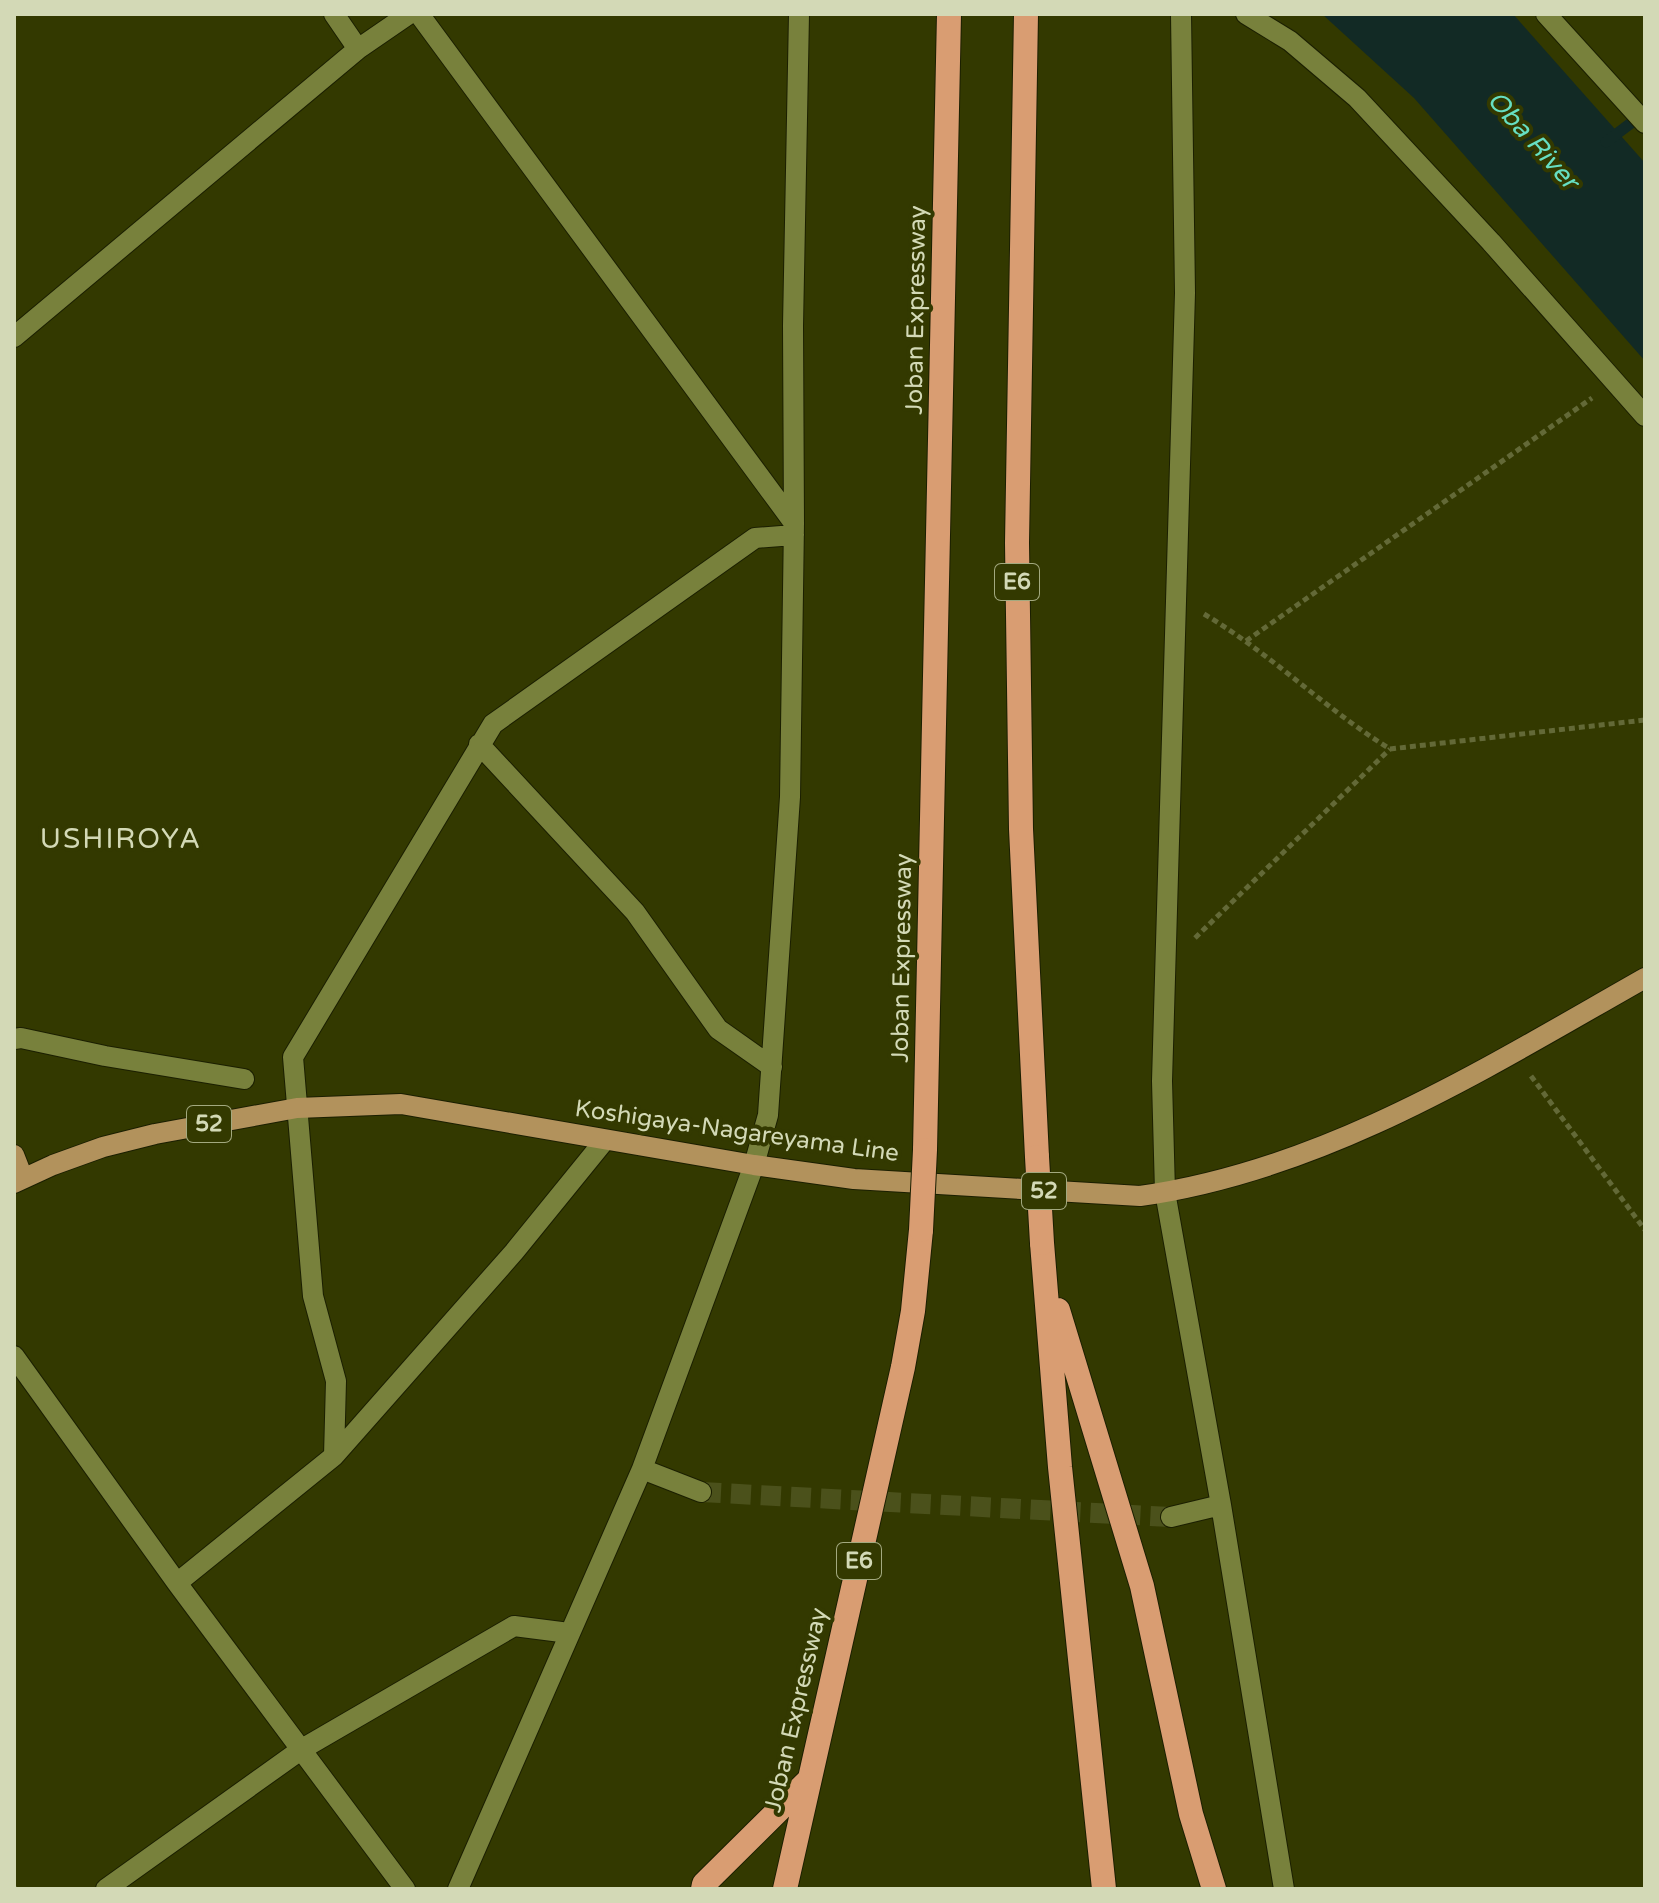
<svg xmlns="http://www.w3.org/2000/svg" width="1659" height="1903" font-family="'Varela Round',sans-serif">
	<rect width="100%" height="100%" fill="#333900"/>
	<path fill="#122a25" d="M1322 14H1513L1645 163V361L1414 98Z"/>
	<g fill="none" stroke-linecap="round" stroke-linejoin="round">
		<path stroke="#122a25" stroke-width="11" d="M1606 142 1643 114"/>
		<path stroke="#4b511b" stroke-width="20" stroke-dasharray="20 10" stroke-linecap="butt" d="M701 1492 1171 1517"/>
		<defs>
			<path id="minor" d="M334 14 358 49
				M419 14 794 523
				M1181 14 1185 293 1162 1081 1165 1192 1221 1505 1284 1889
				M1246 14 1290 41 1357 98 1491 242 1645 416
				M1546 14 1645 123
				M14 337 358 49 409 14
				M479 744 635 912 718 1029 772 1067
				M14 1039 21 1038 105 1056 244 1079
				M14 1356 177 1583 405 1889
				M334 1456 336 1381 313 1296 293 1057 493 724 755 538 794 535
				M642 1469 701 1492
				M1171 1517 1221 1505
				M177 1583 334 1456 514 1252 605 1140
				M106 1889 302 1749 514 1626 569 1633
				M458 1889 642 1469 754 1165 768 1115 790 797 794 523 793 326 799 14"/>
			<path id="major" d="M14 1155 23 1178
				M14 1183 53 1165 103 1147 155 1134 297 1108 401 1104 754 1165 854 1179 1140 1196C1325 1170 1486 1068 1645 978"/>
			<path id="highway" d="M1026 14 1017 543 1021 829 1037 1157
				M925 1150 949 14
				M1042 1243 1060 1467 1104 1889
				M1058 1310 1142 1586 1191 1814 1214 1889
				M703 1889 704 1884 809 1780
				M785 1889 903 1367 913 1311 921 1230"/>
		</defs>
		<use href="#minor" stroke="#1b1f00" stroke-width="22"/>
		<use href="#major" stroke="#1b1f00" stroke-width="22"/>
		<use href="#highway" stroke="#1b1f00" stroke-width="26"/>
		<path stroke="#636937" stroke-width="5" stroke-dasharray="6 4" stroke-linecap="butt" d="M1204 614C1270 653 1325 709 1390 749L1645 720
			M1246 641 1592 398
			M1195 938 1390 749
			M1531 1076 1645 1230
			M14 1887 15 1889"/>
		<use href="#minor" stroke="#78813c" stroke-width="20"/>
		<use href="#major" stroke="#b2925c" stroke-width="20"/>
		<use href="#highway" stroke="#d99d72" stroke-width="24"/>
		<defs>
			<path id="highway-bridge" d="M1037 1157 1042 1243
				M921 1230 925 1150"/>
		</defs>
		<use href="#highway-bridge" stroke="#1b1f00" stroke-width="26" stroke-linecap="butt"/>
		<use href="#highway-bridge" stroke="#d99d72" stroke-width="24"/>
	</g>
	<g text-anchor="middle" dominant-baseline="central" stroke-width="8" stroke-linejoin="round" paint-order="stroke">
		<g fill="#333900" stroke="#a3a97f" stroke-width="2">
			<rect x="995" y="564" width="44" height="36" rx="6"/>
			<rect x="187" y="1106" width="44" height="36" rx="6"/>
			<rect x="1022" y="1173" width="44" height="36" rx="6"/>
			<rect x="837" y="1543" width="44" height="36" rx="6"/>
		</g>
		<g font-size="22" font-weight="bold" fill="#d3d9b6">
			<text x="1017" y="582">E6</text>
			<text x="209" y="1124">52</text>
			<text x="1044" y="1191">52</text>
			<text x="859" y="1561">E6</text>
		</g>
		<g font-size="24" fill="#d3d9b6" stroke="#333900">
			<text transform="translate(916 310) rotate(-89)">Joban Expressway</text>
			<text transform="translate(902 958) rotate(-89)">Joban Expressway</text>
			<text transform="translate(737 1131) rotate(8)">Koshigaya-Nagareyama Line</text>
			<text transform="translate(796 1710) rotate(-77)">Joban Expressway</text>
		</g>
		<g font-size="26" font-style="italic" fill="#66dfc3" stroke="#333900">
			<text transform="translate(1533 140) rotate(48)">Oba River</text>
		</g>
		<g font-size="28" letter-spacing="2" fill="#d3d9b6" stroke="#333900">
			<text x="121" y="839">USHIROYA</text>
		</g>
	</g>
	<rect width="1659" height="1903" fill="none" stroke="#d3d9b6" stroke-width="32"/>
</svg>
